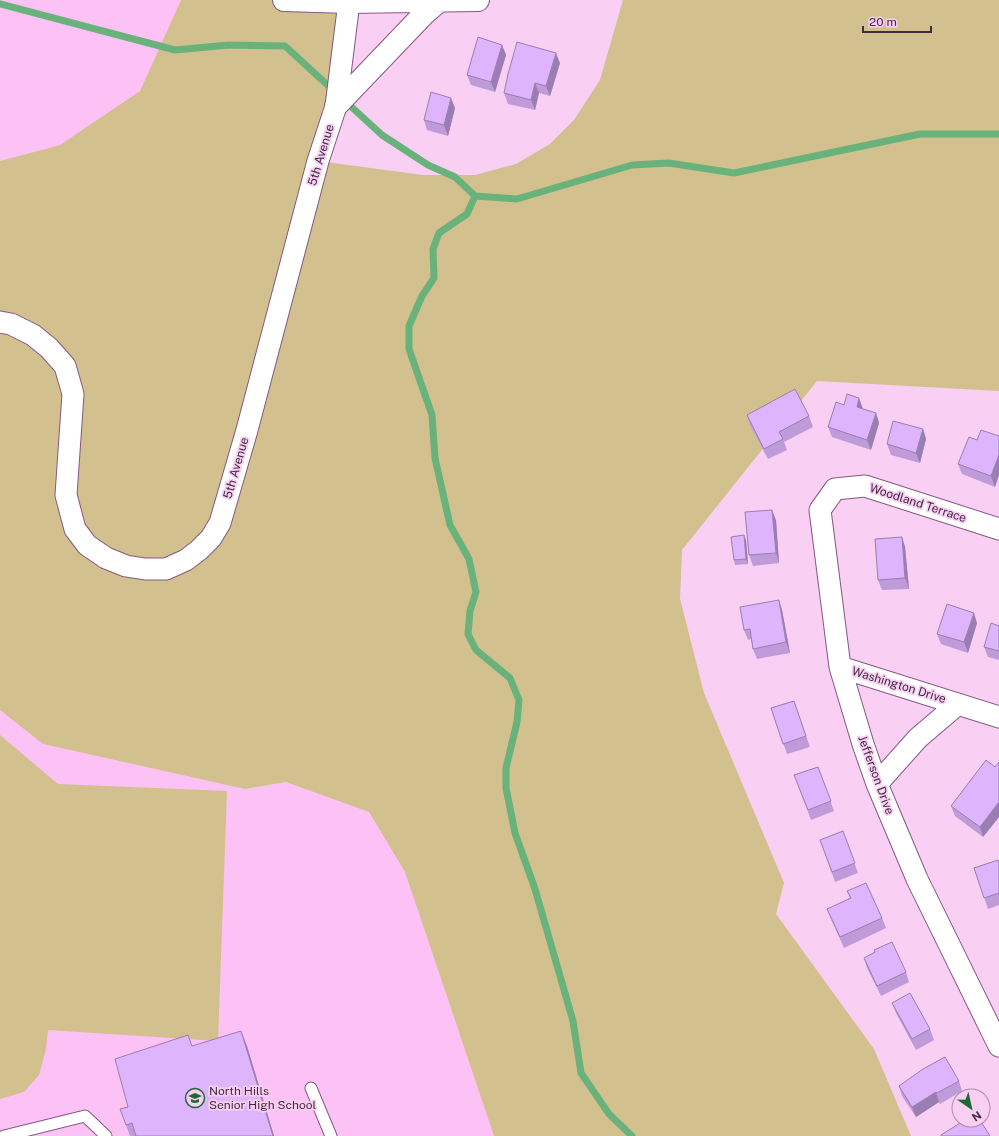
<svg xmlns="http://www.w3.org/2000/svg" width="999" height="1136" font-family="'Public Sans',sans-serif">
	<rect width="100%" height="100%" fill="#f9cff4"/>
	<path fill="#fcc2f5" d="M0 0H181L140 91 60 145 0 161Z
		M0 710 43 744 245 789 286 782 369 812 405 872 494 1136H0Z"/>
	<path fill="#d2c08e" d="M181 0H284L349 2 318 161 423 175H475L516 164 550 144 574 120 600 80 623 0H999V391L817 381 682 550 680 599 704 693 784 883 776 914 874 1049 911 1136H494L405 872 369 812 286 782 245 789 43 744 0 710V161L60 145 140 91Z
		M0 735 58 784 227 791 218 1041 48 1030 46 1049 39 1075 24 1092 0 1099Z"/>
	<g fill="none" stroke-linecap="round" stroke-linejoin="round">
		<path stroke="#6ab27b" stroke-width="7" d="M0 4 175 50 229 45 285 46 334 91
			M345 101 382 135 428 165 455 177 475 196 517 199 632 165 669 163 734 173 920 134H999
			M475 196 467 214 439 233 433 249 434 278 422 296 409 326V349L432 415 435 458 450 525 469 559 476 592 470 611 468 634 476 650 510 678 519 700 517 722 506 768V788L515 833 535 889 573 1021 581 1073 609 1114 632 1136"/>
		<defs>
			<path id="lane" d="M311 1088 331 1136
				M4 1136 85 1116 106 1136"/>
			<path id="street" d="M0 322 11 324 33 335 49 348 65 366 73 394 66 495 75 529 87 545 106 558 126 566 145 569H166L186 560 199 550 211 538 220 523 247 430 318 161 336 106 349 2
				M999 529 865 486 835 489 820 510 840 667 863 744 877 784 917 879 999 1046
				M840 667 999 717
				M877 784 918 738 958 704"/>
			<path id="secondary" d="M284 0 349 2 478 0
				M336 106 424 14 439 1"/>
		</defs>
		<use href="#lane" stroke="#865881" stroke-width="13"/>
		<use href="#street" stroke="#865881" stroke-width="23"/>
		<use href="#secondary" stroke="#865881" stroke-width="24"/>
		<use href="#lane" stroke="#fff" stroke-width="11"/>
		<use href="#street" stroke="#fff" stroke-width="21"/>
		<use href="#secondary" stroke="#fff" stroke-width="22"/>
	</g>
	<path fill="#bf9bda" d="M502 45 506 55 495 92 471 85 467 75Z
		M560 63 550 96 539 93 535 110 508 104 504 93Z
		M455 108 448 136 427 130 424 120Z
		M844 405 863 409 876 413 879 423 871 450 832 437 828 427Z
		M747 415 809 416 813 427 784 442 787 450 768 459 750 425Z
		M923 429 926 439 920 463 891 455 887 444Z
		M999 436 995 487 962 474 958 464 977 440Z
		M776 520 779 563 753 566 749 555Z
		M902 537 905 547 909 589 882 590 878 580Z
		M746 540 748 564 735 565 734 560Z
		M779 600 782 610 790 653 757 659 753 649 751 639 748 640 744 630Z
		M977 623 968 653 941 644 937 634Z
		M999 626V660L988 657 984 647Z
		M794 701 810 747 787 754 771 708Z
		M999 762V817L983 837 955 816 951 806 995 767Z
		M818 767 834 811 811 820 794 775Z
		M843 831 858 873 835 882 820 840Z
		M999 863V905L988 909 974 868Z
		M847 891 882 918 886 928 844 948 831 919 827 909 850 898Z
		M864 958 906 972 909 982 881 996 867 968Z
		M892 1003 930 1029 934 1040 916 1050 896 1013Z
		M241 1031 247 1046 274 1136H130L120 1109 128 1107 192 1046Z
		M959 1081 962 1091 940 1104 939 1102 916 1117 902 1096 899 1086Z"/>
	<path fill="#9b7eb1" d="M502 45 506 55 495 92 491 82Z
		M556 53 560 63 550 96 546 86Z
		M535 83 539 93 535 110 531 100Z
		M451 98 455 108 448 136 444 125Z
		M859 398 863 409 857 407Z
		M876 413 879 423 871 450 867 440Z
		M923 429 926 439 920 463 916 453Z
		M999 455V475L995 487 991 476Z
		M772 510 776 520 779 563 776 553Z
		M744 535 746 540 748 564 746 559Z
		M902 537 905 547 909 589 905 578Z
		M779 600 782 610 790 653 786 642Z
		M974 613 977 623 968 653 964 642Z
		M999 802V817L983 837 980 827Z
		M241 1031 247 1046 274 1136H273Z
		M936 1092 939 1102 916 1117 912 1107Z"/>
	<path fill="#deb4fd" stroke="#9b7eb1" d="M478 37 502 45 491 82 467 75Z
		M517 42 556 53 546 86 535 83 531 100 504 93 508 74Z
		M431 92 451 98 444 125 424 120Z
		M795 389 809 416 779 432 783 439 764 449 747 415Z
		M847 394 859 398 857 407 876 413 867 440 828 427 836 402 844 405Z
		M893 421 923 429 916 453 887 444Z
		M981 430 999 436V455L991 476 958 464 969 437 977 440Z
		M772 510 776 553 749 555 745 512Z
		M744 535 746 559 734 560 731 537Z
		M902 537 905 578 878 580 875 539Z
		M779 600 786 642 753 649 750 629 744 630 740 607Z
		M947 604 974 613 964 642 937 634Z
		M991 623 999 626V651L984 647Z
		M794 701 806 736 783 744 771 708Z
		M986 760 995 767 999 762V802L980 827 951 806Z
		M818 767 831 801 808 810 794 775Z
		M843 831 855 863 832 872 820 840Z
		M998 860 999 863V893L984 898 974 868Z
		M866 883 882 918 840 937 827 909 851 898 847 891Z
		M892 942 906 972 877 986 864 958 875 952 874 950Z
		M910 993 930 1029 912 1039 892 1003Z
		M241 1031 273 1136H136L132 1123 126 1125 120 1109 128 1107 115 1059 188 1035 192 1046Z
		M945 1057 959 1081 937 1093 936 1092 912 1107 899 1086 923 1069Z
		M965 1120H980L990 1136H941V1135Z"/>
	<defs>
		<symbol id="school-ring" viewBox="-11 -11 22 22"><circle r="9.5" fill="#f9cff4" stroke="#1e6836" stroke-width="1.5"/><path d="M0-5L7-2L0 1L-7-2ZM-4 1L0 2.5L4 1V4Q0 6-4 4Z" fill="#1e6836"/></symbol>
	</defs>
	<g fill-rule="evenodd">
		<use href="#school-ring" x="184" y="1087" width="22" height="22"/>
	</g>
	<g text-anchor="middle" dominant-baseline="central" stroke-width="3.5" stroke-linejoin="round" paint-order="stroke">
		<g font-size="12" fill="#412c3e" stroke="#f9cff4">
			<text transform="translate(321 155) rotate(-73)">5th Avenue</text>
			<text transform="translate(236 468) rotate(-74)">5th Avenue</text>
			<text transform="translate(918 503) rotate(18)">Woodland Terrace</text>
			<text transform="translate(899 685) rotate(17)">Washington Drive</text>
			<text transform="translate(876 775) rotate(70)">Jefferson Drive</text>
		</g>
		<g font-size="12" fill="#412c3e" stroke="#f9cff4" text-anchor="start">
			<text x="209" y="1091">North Hills<tspan x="209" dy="14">Senior High School</tspan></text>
		</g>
	</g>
	<g transform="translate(971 1108) rotate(146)"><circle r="19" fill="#f9cff4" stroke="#af8eab"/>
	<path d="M0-3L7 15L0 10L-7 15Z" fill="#1e6836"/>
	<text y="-6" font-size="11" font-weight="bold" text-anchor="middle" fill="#412c3e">N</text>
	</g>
	<path d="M863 26v6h68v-6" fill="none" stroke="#412c3e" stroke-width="2"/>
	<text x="869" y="26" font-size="12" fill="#412c3e" stroke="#f9cff4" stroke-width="3" paint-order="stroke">20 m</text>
</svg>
